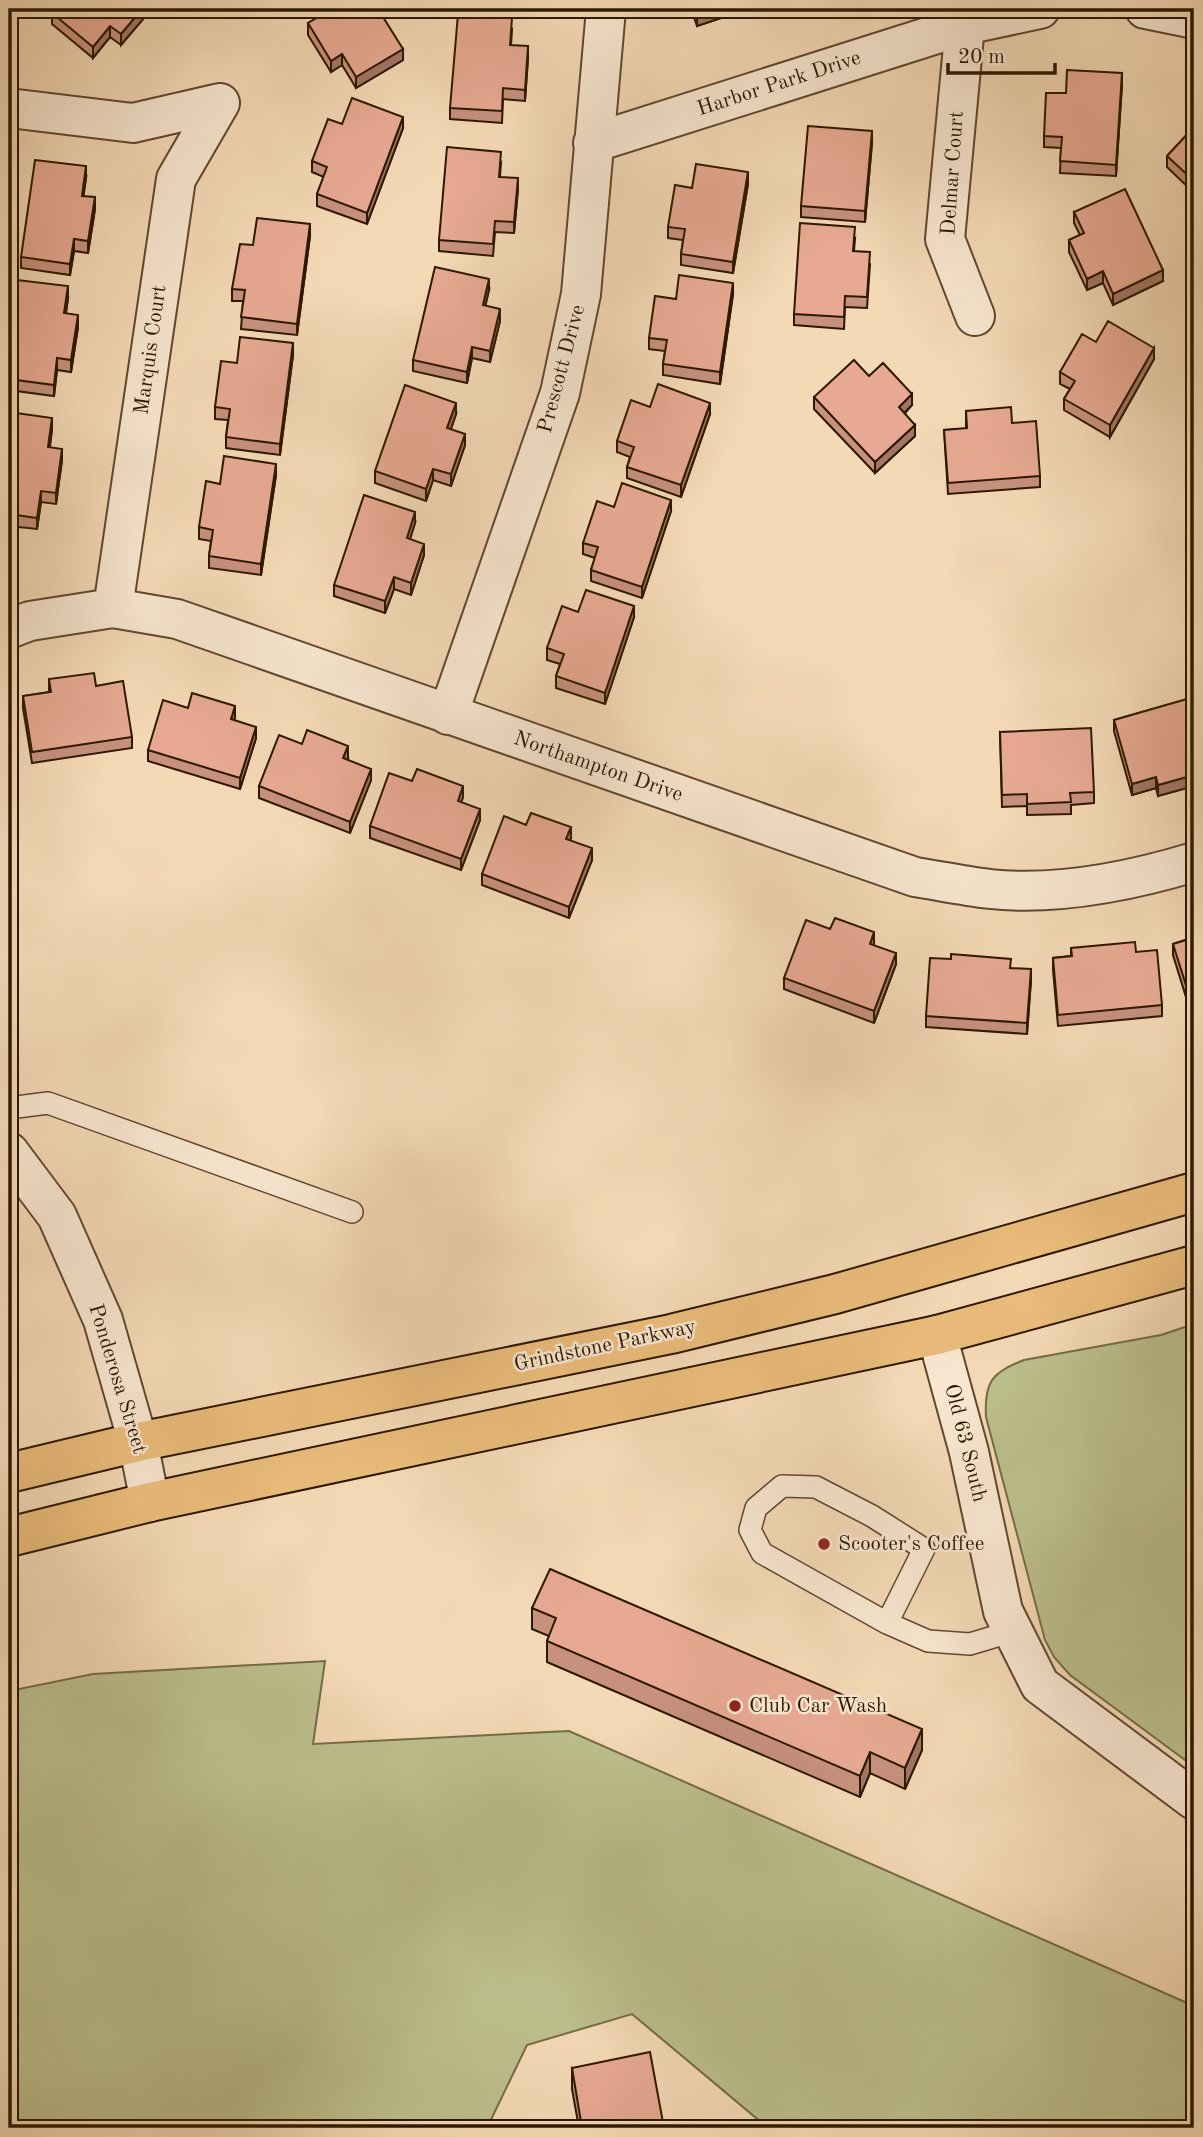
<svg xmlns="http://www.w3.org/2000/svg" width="1203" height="2137" font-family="'Old Standard TT',serif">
	<rect width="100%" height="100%" fill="#f4d9b6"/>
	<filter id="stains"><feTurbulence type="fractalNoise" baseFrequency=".00286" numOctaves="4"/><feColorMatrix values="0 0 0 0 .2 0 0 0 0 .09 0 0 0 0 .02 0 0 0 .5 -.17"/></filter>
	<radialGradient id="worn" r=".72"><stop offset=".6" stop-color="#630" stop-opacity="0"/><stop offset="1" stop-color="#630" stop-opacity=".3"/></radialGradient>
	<path fill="#bcbf8d" stroke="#746c46" stroke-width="2" d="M1194 1324V1757L1185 1760 1070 1675 1054 1657 1045 1640 986 1417C984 1382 992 1372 1024 1360L1161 1335Z
		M325 1661 313 1744 569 1731 1194 2006V2128H768L632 2014 527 2045 487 2128H9V1691L93 1674Z"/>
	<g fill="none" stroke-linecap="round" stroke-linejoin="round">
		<defs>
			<path id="service" d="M9 1108 48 1103 352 1212
				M887 1623 924 1549 872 1516 816 1487 782 1486 756 1508 750 1530 762 1553 887 1623 928 1641 970 1644 1013 1631"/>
			<path id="minor" d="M1145 9 1194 19
				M965 25 945 239 975 316
				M9 108 133 123 220 103
				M593 143 965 25 1040 9
				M113 608 176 179 220 103
				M9 629 30 621 113 608 177 619 915 877C940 881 965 886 990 889 1057 896 1131 881 1194 862
				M448 715 560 393 581 294 606 9"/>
			<path id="tertiary" d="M9 1152 57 1216 103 1320 138 1442 150 1502
				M937 1335 969 1452 1003 1611 1040 1685 1194 1800"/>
			<path id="primary" d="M9 1473 138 1442 671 1334 835 1294 1194 1192
				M9 1537 150 1502 937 1335 1194 1265"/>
		</defs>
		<use href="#service" stroke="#5f482e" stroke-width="24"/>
		<use href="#minor" stroke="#5f482e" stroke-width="42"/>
		<use href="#tertiary" stroke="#5f482e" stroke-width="42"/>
		<use href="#primary" stroke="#2d1800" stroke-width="42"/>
		<use href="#service" stroke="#f8e6d0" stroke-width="21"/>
		<use href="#minor" stroke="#f8e6d0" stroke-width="38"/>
		<use href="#tertiary" stroke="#f8e6d0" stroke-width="38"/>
		<use href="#primary" stroke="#eabc7b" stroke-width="38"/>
	</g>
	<path fill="#c7917e" stroke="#2d1800" stroke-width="2" d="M150 9V11L121 45 110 37 93 58 52 24V13Z
		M309 9H378L403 60 356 88 342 65 331 72 308 35V23L315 19Z
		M691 9H748L697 26Z
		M512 30 511 45 528 58 525 101 503 99 502 123 450 119V108Z
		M1122 84 1116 176 1060 173 1061 148 1044 147V136L1066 93Z
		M342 124 403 128 367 224 317 206V194L324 177 312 172V161Z
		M1194 127V193L1167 167V156Z
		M872 143 865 222 801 217V206Z
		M501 163 500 177 518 189 514 233 495 232 493 256 439 251V240Z
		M86 178 83 196 95 209 88 253 74 251 70 275 21 268V257Z
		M748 184 733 273 681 265V254L683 240 668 238V227L692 188Z
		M1074 212 1163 281 1113 305 1103 283 1087 290 1069 252V240L1080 235 1074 223Z
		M310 236 297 335 241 329 243 301H232V289L253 245Z
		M855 239 854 251 870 264 867 308 845 307 844 329 794 325V314Z
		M489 290 485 306 500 321 490 362 472 358 467 383 413 371V360Z
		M733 294 720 384 663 375V364L665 351 649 349V338Z
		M68 298 66 313 78 327 71 372 57 370 54 396 9 390V337Z
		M1096 342 1154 359 1110 437 1064 410V399L1070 389 1060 384V372Z
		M293 355 280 455 226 448V437L228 420 215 419V407L237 363Z
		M869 376 912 405 905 413 915 436 875 473 814 409V397Z
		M650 407 710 414 681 497 627 478V467L630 457 617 452V441Z
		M966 411 1012 423 1040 476V487L948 494 944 430 966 429Z
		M9 412 52 429 50 447 62 460 56 504 41 502 37 529 9 526Z
		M456 414 451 429 465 445 451 486 433 480 426 501 375 483V471Z
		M276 475 261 575 209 568V556L211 541 199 539V527L220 484Z
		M614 507 671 511 642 598 591 581V570L595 558 583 554V543Z
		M415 523 410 539 424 555 411 595 394 589 385 613 334 596V585Z
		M578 612 634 617 605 704 556 688V676L560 664 547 660V648Z
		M49 679 96 686 132 737V748L32 763 23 708V696L49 692Z
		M1194 697V786L1158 796 1156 788 1132 795 1114 731V720Z
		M188 708 235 717 234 720 256 738 240 789 148 761V750Z
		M1000 732 1094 792V803L1071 805V814L1027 815V806L1002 807Z
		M302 744 348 758 347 759 371 780 350 833 259 798V786Z
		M412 781 463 797 461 802 480 820 461 870 370 838V826Z
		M526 825 571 838 570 840 592 860 569 918 482 885V874Z
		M830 929 874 944V945L896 964 874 1023 784 989V978Z
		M1194 933V1008L1190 1010 1173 955V944L1191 938V934Z
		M1071 948 1136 952 1162 1005V1016L1058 1026 1053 970V958L1071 956Z
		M951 959 1011 968 1031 980 1027 1034 926 1027V1016Z
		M532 1608 922 1750 905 1789 870 1773 860 1797 547 1662V1641L549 1636 532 1629Z
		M572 2068 664 2128H579L572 2089Z"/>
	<path fill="#a27667" stroke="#2d1800" stroke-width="2" d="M142 9H150V11L121 45V34Z
		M714 9H748L697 26V14Z
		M110 26V37L93 58V47Z
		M528 46V58L525 101V90Z
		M403 49V60L356 88V77Z
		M342 54V65L331 72V61Z
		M1122 73V84L1116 176V165Z
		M403 117V128L367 224V213Z
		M872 131V143L865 222V211Z
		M86 166V178L82 207V196Z
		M748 172V184L733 273V262Z
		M518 178V189L514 233V222Z
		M95 197V209L88 253V241Z
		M310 224V236L297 335V324Z
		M74 239V251L70 275V264Z
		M1163 270V281L1113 305V294Z
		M1103 271V283L1087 290V279Z
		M489 279V290L483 317V305Z
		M733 283V294L720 384V372Z
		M68 286V298L64 324V313Z
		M500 309V321L490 362V351Z
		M78 315V327L71 372V360Z
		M293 343V355L280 455V444Z
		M472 347V358L467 383V372Z
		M1154 348V359L1110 437V425Z
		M57 358V370L54 396V385Z
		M912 394V405L899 418V407Z
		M456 403V414L447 440V428Z
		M710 403V414L681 497V485Z
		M52 418V429L48 458V447Z
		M915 425V436L875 473V462Z
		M465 434V445L451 486V474Z
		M62 449V460L56 504V493Z
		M276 464V475L261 575V564Z
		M433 469V480L426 501V489Z
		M41 491V502L37 529V518Z
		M671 500V511L642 598V587Z
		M415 512V523L407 549V538Z
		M424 544V555L411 595V583Z
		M394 577V589L385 613V601Z
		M634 606V617L605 704V693Z
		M235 706V717L231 731V719Z
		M256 727V738L240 789V778Z
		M348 746V758L343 769V758Z
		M371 769V780L350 833V822Z
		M1194 775V786L1158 796V785Z
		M1156 777V788L1132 795V784Z
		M463 786V797L458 812V801Z
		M480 809V820L461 870V859Z
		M571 827V838L566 850V839Z
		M592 848V860L569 918V907Z
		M874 932V944L870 955V944Z
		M896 953V964L874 1023V1011Z
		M1031 969V980L1027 1034V1023Z
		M1194 997V1008L1190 1010V998Z
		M922 1729V1750L905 1789V1768Z
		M870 1752V1773L860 1797V1776Z"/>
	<path fill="#e7a993" stroke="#2d1800" stroke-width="2" d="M56 9H142L121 34 110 26 93 47 52 13Z
		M316 9H378L403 49 356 77 342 54 331 61 308 23 320 16Z
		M695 9H714L697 14Z
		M458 14 512 18 510 45 528 46 525 90 503 88 502 111 450 108Z
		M1067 70 1122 73 1116 165 1060 161 1062 137 1044 136 1046 93H1066Z
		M352 98 403 117 367 213 317 194 327 167 312 161 328 119 342 124Z
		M808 126 872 131 865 211 801 206Z
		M1194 127V181L1167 156Z
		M447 147 501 152 499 177 518 178 514 222 495 221 493 244 439 240Z
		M35 160 86 166 82 196 95 197 88 241 74 239 70 264 21 257Z
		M696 164 748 172 733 262 681 254 685 229 668 227 675 185 692 188Z
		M1125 189 1163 270 1113 294 1103 271 1087 279 1069 240 1084 233 1074 212Z
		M257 218 310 224 297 324 241 317 245 290 232 289 240 244 253 245Z
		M800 223 855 227 853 251 870 252 867 297 845 296 844 317 794 314Z
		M435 267 489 279 483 305 500 309 490 351 472 347 467 372 413 360Z
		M679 275 733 283 720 372 663 364 667 340 649 338 655 296 676 299Z
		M17 280 68 286 64 313 78 315 71 360 57 358 54 385 9 379V337Z
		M1108 321 1154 348 1110 425 1064 399 1075 381 1060 372 1082 334 1096 342Z
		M240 337 293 343 280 444 226 437 230 409 215 407 221 361 237 363Z
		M854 360 869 376 883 363 912 394 899 407 915 425 875 462 814 397Z
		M658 384 710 403 681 485 627 467 634 447 617 441 631 400 650 407Z
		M405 385 456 403 447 428 465 434 451 474 433 469 426 489 375 471Z
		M1011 407 1012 423 1036 421 1040 476 948 483 944 430 967 428 966 411Z
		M9 412 52 418 48 447 62 449 56 493 41 491 37 518 9 514Z
		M224 456 276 464 261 564 209 556 213 530 199 527 206 481 220 484Z
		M622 483 671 500 642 587 591 570 598 547 583 543 597 501 614 507Z
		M364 495 415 512 407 538 424 544 411 583 394 577 385 601 334 585Z
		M586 590 634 606 605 693 556 676 564 654 547 648 562 606 578 612Z
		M94 673 96 686 123 681 132 737 32 752 23 696 51 692 49 679Z
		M192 693 235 706 231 719 256 727 240 778 148 750 163 700 188 708Z
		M1194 697V775L1158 785 1156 777 1132 784 1114 720Z
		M1091 728 1094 792 1070 793 1071 802 1027 804V794L1002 795 1000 732Z
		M307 730 348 746 343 758 371 769 350 822 259 786 279 735 302 744Z
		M417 769 463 786 458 801 480 809 461 859 370 826 389 773 412 781Z
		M531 813 571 827 566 839 592 848 569 907 482 874 504 816 526 825Z
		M835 918 874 932 870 944 896 953 874 1011 784 978 806 920 830 929Z
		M1194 933V997L1190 998 1173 944 1193 938 1191 934Z
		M1135 942 1136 952 1157 950 1162 1005 1058 1015 1053 958 1072 956 1071 948Z
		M951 954 1011 959 1010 968 1031 969 1027 1023 926 1016 930 958 951 959Z
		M550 1569 922 1729 905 1768 870 1752 860 1776 547 1641 556 1618 532 1608Z
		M650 2052 664 2128H582L572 2068Z"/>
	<g fill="#8f2418" stroke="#f8e6d0" stroke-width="2.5">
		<circle cx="824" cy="1544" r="7"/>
		<circle cx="735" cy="1706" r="7"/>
	</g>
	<g text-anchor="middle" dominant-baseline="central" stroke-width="5" stroke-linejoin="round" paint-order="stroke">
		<g font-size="21" fill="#2d1800" stroke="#f8e6d0">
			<text transform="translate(779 84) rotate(-18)">Harbor Park Drive</text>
			<text transform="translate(953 173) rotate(-86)">Delmar Court</text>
			<text transform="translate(151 350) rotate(-82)">Marquis Court</text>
			<text transform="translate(562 369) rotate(-75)">Prescott Drive</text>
			<text transform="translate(598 767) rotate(19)">Northampton Drive</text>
			<text transform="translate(605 1346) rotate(-12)">Grindstone Parkway</text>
			<text transform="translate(117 1379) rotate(73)">Ponderosa Street</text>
			<text transform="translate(965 1443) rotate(76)">Old 63 South</text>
		</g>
		<g font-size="21" fill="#2d1800" stroke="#f8e6d0" text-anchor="start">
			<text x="838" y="1544">Scooter's Coffee</text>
			<text x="749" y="1706">Club Car Wash</text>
		</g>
	</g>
	<rect width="1203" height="2137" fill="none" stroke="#f4d9b6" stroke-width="35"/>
	<rect x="10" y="10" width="1182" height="2116" fill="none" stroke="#2d1800" stroke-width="3.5"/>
	<rect x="18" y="18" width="1168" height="2102" fill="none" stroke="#2d1800" stroke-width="2"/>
	<path d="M948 63v10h107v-10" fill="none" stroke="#2d1800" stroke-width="3.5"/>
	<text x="958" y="63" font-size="21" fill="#2d1800" stroke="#f8e6d0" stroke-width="5" paint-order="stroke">20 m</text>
	<rect width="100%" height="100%" filter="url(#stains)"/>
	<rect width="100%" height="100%" fill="url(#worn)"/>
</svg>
